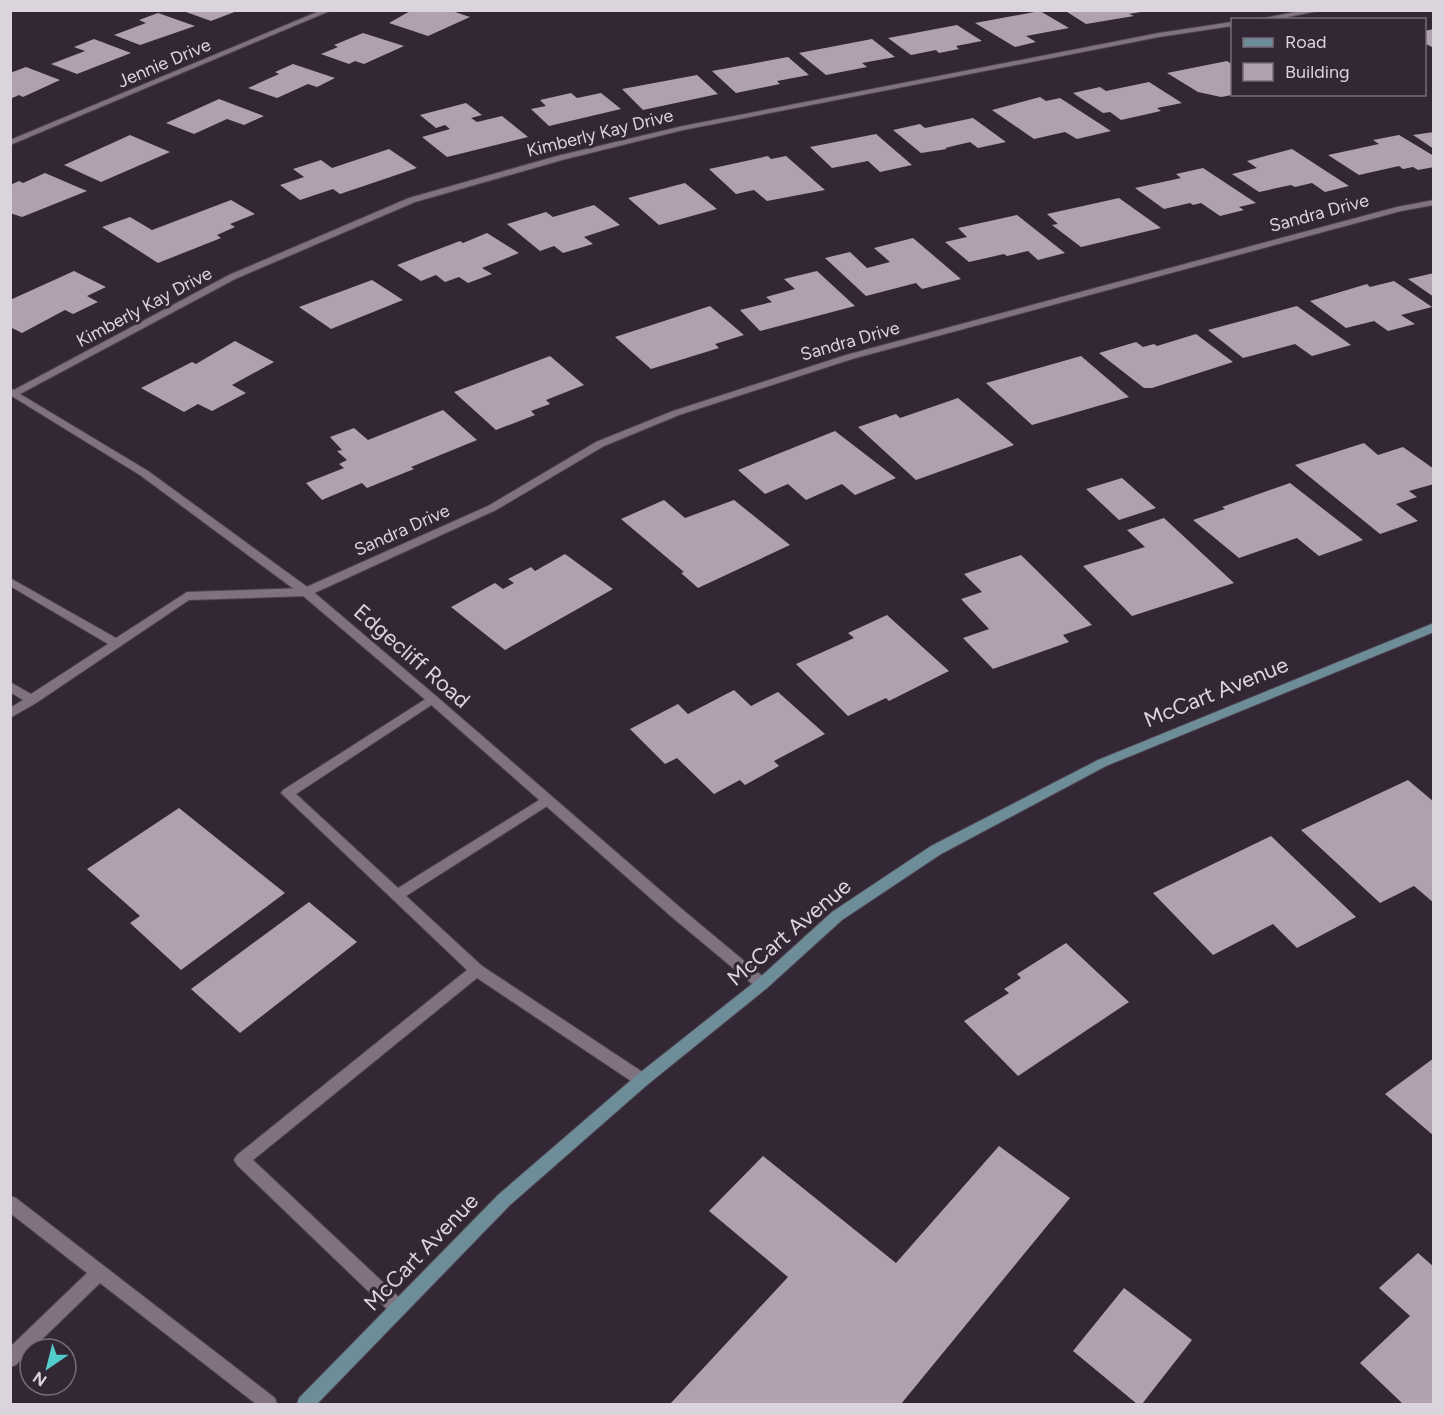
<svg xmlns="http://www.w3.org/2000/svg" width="1444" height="1415" font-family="Figtree,sans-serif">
	<rect width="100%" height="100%" fill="#332735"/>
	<path fill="#b0a1b1" d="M191 10H237V11L211 21 186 12Z
		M412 10H449L470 17 428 36 389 23Z
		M1064 10H1141V12L1129 14 1134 16 1086 24Z
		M1040 11 1069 28 1026 36 1036 42 1015 47 975 23Z
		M158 13 195 26 140 45 114 35 146 23 139 20Z
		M957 25 982 41 956 46 959 49 939 53 936 50 911 55 888 38Z
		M1434 29V48L1424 43V31Z
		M363 33 404 46 364 64 355 61 349 64 321 54 338 47 334 45Z
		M94 39 131 53 77 74 51 64 85 51 74 47Z
		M872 39 895 57 862 63 867 67 826 75 799 53Z
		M788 57 809 75 777 81 780 84 736 93 712 71Z
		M1227 61 1232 64V95L1221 97 1198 92 1167 73Z
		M293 64 335 78 317 87 308 84 277 98 248 88 279 74 275 72Z
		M26 67 60 80 23 97 19 95 10 99V73Z
		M697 75 718 94 643 110 622 89Z
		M1149 82 1182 103 1157 108 1161 111 1121 120 1110 112 1103 113 1073 93 1100 87 1106 91Z
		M571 93 577 98 601 93 621 109 549 126 531 109 546 106 540 100Z
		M1040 97 1046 101 1060 98 1111 131 1077 139 1065 132 1034 139 992 110Z
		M219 99 264 116 244 125 227 119 194 134 166 123Z
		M466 103 482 115 471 118 477 122 502 116 528 137 447 157 422 137 450 129 445 125 436 128 420 115Z
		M973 118 1006 142 978 148 970 142 945 148 947 149 921 153 893 130 920 124 925 128Z
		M1434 132V149L1413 135Z
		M876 134 912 165 880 172 868 161 832 168 810 147Z
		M130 135 170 152 101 182 64 165Z
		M1399 135 1434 156V167L1418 170 1413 167 1403 169 1399 166 1359 175 1328 155 1379 144 1373 140Z
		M389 149 417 168 340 194 333 189 300 200 280 185 304 177 293 169 321 160 332 168Z
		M1292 149 1349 186 1325 192 1312 183 1295 187 1291 185 1259 192 1232 174 1257 168 1247 161Z
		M768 156 771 159 786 156 825 190 767 201 754 190 736 194 709 169Z
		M1203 168 1256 203 1239 207 1244 210 1220 216 1201 203 1193 205 1190 203 1164 209 1135 188 1181 178 1176 174Z
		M45 173 87 191 22 217 10 213V185L19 181 23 183Z
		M685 183 717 209 659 225 628 198Z
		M1119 198 1161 228 1081 247 1052 225 1058 224 1047 214Z
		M231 200 255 214 230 224 235 227 217 235 221 238 158 263 102 227 130 217 152 230Z
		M594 205 620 225 584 237 593 244 563 253 554 246 540 251 507 224 546 212 553 217Z
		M1017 215 1065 253 1038 260 1028 251 1007 256 1004 254 969 262 945 242 967 237 958 228Z
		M487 233 519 253 482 268 492 274 468 283 459 277 445 282 436 275 421 281 397 265 460 241 463 243Z
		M913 238 961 279 922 289 916 283 866 296 825 258 850 252 867 268 890 262 874 248Z
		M74 271 106 287 87 296 98 302 73 314 65 310 22 333 10 327V300Z
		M817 271 855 306 760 331 740 310 772 302 766 297 795 289 784 279Z
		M1434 273V297L1408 279Z
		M372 280 403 300 331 329 299 307Z
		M1394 281 1432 307 1401 315 1415 324 1388 331 1374 321 1346 328 1310 301 1367 284 1370 287Z
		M710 306 744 335 715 344 719 348 651 369 615 337Z
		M1297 306 1351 345 1312 356 1295 344 1243 358 1208 330Z
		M1196 334 1233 362 1152 388H1144L1099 353 1136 342 1143 347 1154 344 1157 346Z
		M235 341 274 362 232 385 246 393 212 411 198 404 184 412 141 388 192 362 196 364Z
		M550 356 584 385 546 400 550 404 531 411 535 415 496 430 454 392Z
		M1081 356 1129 397 1032 425 986 383Z
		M958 398 1014 445 916 480 858 427 896 414 900 418Z
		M443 410 477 440 411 467 414 469 367 488 362 483 322 500 306 483 344 468 339 464 347 460 337 451 342 450 330 437 354 428 368 440Z
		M835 431 896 478 855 495 842 484 806 500 788 484 765 494 738 470Z
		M1364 443 1378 455 1403 447 1434 469V484L1409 491 1417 497 1396 504 1418 521 1380 534 1295 465Z
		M1122 478 1156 508 1119 520 1086 489Z
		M1290 483 1363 540 1319 556 1297 538 1239 558 1193 520 1225 509 1222 507Z
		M664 500 685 518 734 500 790 545 698 588 681 573 684 572 621 519Z
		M1164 518 1234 583 1132 616 1083 566 1145 547 1127 530Z
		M565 554 613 589 505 650 451 607 495 583 503 589 514 583 508 579 531 567 535 571Z
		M1021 555 1092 625 1063 635 1069 642 993 669 963 638 989 629 961 599 982 592 964 574Z
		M887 615 949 671 889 701 886 698 848 716 796 664 854 638 848 633Z
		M734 690 751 706 778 692 825 734 774 761 779 766 745 785 740 780 714 794 677 758 665 764 630 729 678 704 688 714Z
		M1408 780 1434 802V903L1414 886 1380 903 1301 830Z
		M179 808 285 893 181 970 130 923 140 916 87 869Z
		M1271 836 1356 917 1297 948 1273 924 1213 955 1153 893Z
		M309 902 357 942 240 1033 191 989Z
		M1066 943 1129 1002 1018 1076 964 1021 1009 993 1004 989 1021 978 1017 974Z
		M1434 1058V1136L1385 1094Z
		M999 1146 1070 1198 901 1404H670L788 1277 709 1211 763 1156 896 1263Z
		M1418 1253 1434 1267V1404H1403L1360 1363 1410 1316 1379 1288Z
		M1124 1288 1192 1340 1142 1404H1137L1073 1351Z"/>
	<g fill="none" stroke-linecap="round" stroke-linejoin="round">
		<defs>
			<path id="service" d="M10 578 116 638 187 592 306 588 312 592 306 596 189 600 36 703 10 718V708L23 700 10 692V682L31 694 108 644 10 586Z
				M432 695 436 696 438 699 436 702 296 794 398 888 544 797H552L554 800 552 803 406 896 482 966 647 1075 649 1080 647 1085 642 1086 637 1085 477 978 253 1160 404 1302 406 1308 404 1314 398 1316 392 1314 237 1165 234 1160 237 1155 467 970 281 793 283 790Z
				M10 1196 16 1198 275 1398 277 1404H256L100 1283 32 1349H30L16 1365 10 1367V1347L87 1273 10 1213Z"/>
			<path id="minor" d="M322 10H332L10 145V140Z
				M1305 10H1323L1273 20H1255Z
				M1232 22V26L1159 37 683 130 562 160 415 202 235 279 18 395 15 396 10 393 12 391 229 275 409 198 557 156 683 126 1159 33Z
				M1434 200V205L1401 211 852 359 679 415 604 446 496 510 310 595H302L300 592 302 589 488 506 596 442 673 411 846 355 1397 207Z"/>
			<path id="tertiary" d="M10 388 148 471 310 589 436 696 683 910 767 980 769 984 767 988 762 990 757 988 673 918 428 702 302 595 140 475 10 395Z"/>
			<path id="secondary" d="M1434 623V632L1106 766 941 854 842 920 767 988 647 1085 510 1205 317 1404H297L299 1398 498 1195 637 1075 757 980 832 912 931 846 1098 760Z"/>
		</defs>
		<use href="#service" stroke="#4d434e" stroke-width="2"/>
		<use href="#minor" stroke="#4d434e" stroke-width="2"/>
		<use href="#tertiary" stroke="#4d434e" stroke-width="2"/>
		<use href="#secondary" stroke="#4d434e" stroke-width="2"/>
		<use href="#service" fill="#817282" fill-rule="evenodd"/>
		<use href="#minor" fill="#817282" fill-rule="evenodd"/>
		<use href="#tertiary" fill="#817282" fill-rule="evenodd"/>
		<use href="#secondary" fill="#6d8e99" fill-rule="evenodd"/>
	</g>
	<g text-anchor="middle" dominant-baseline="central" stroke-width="6" stroke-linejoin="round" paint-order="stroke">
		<g font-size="18" fill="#dcd4dd" stroke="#332735">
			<text transform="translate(164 63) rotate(-23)">Jennie Drive</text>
			<text transform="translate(600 133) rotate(-14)">Kimberly Kay Drive</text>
			<text transform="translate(1319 213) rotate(-15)">Sandra Drive</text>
			<text transform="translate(144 307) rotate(-28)">Kimberly Kay Drive</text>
			<text transform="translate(850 341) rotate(-16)">Sandra Drive</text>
			<text transform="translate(402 530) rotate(-24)">Sandra Drive</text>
		</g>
		<g font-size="22" fill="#dcd4dd" stroke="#332735">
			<text transform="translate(412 656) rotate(41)">Edgecliff Road</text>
			<text transform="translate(1216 692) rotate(-22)">McCart Avenue</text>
			<text transform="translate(789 932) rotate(-40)">McCart Avenue</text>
			<text transform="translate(421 1252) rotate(-46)">McCart Avenue</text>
		</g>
	</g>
	<rect width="1444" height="1415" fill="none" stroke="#dcd4dd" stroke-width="24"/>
	<rect x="1231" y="18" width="195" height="78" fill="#332735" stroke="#776c78" stroke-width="1.5"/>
	<rect x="1243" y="38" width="30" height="9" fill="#6d8e99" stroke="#776c78" stroke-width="1.5"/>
	<text x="1285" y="48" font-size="18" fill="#dcd4dd">Road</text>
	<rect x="1243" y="63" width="30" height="18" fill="#b0a1b1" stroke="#776c78" stroke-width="1.5"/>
	<text x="1285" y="78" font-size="18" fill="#dcd4dd">Building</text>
	<g transform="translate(48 1367) rotate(215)"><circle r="28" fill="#332735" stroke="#776c78" stroke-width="1.5"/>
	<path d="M0-4.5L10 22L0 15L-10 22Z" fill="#53cdcb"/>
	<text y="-9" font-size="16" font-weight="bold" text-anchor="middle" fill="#dcd4dd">N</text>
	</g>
</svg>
